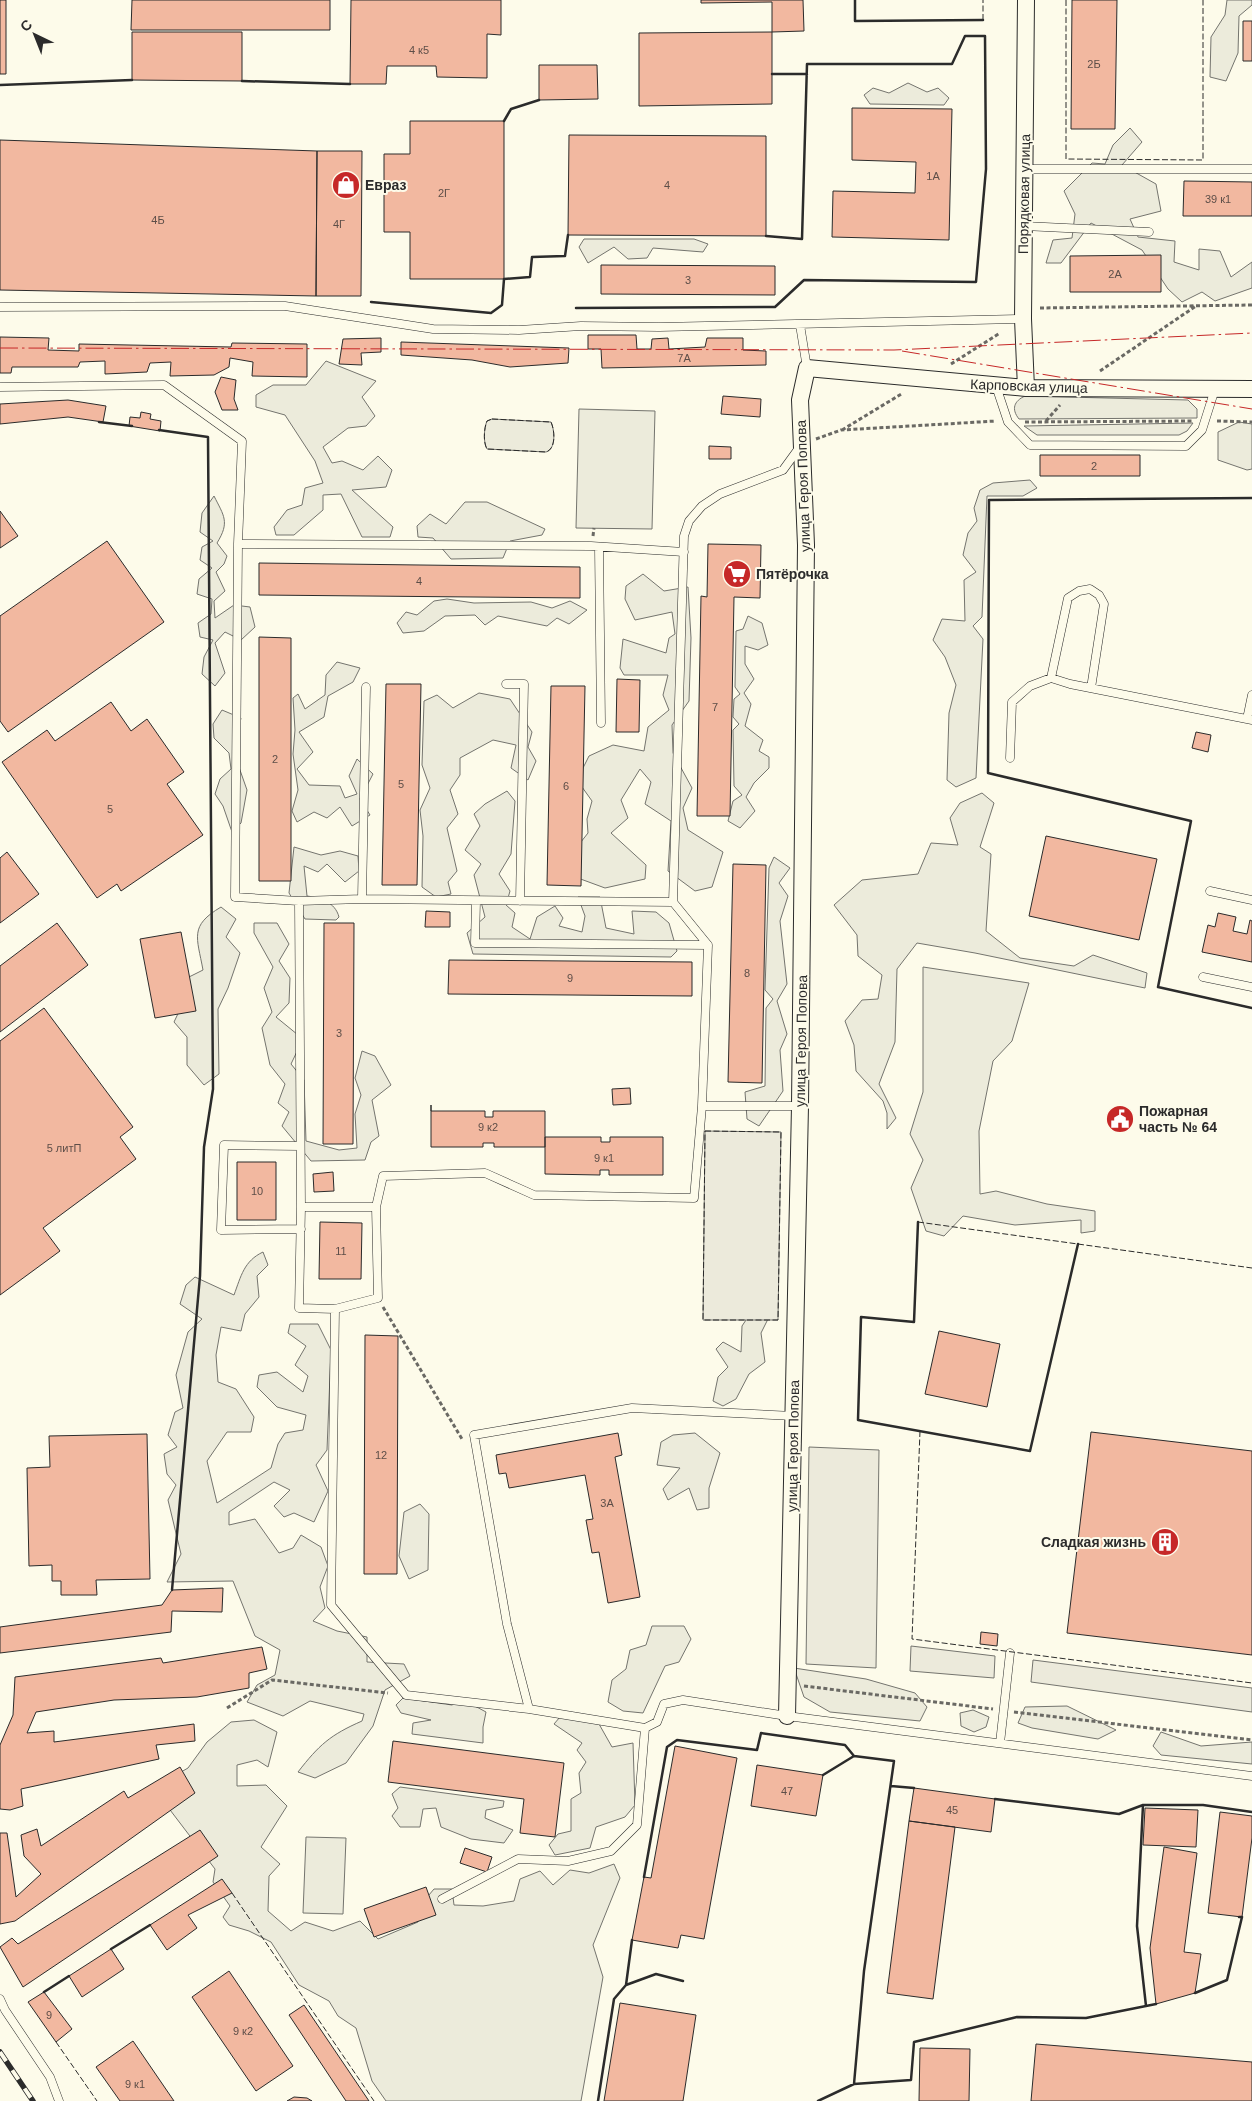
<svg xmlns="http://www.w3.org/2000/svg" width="1252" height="2101" font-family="Helvetica,sans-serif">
	<rect width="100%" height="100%" fill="#fdfbea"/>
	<path fill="#ecebdb" stroke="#74746e" d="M1227 0H1252V5L1239 16 1238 53 1226 81 1210 77 1211 37 1225 15Z
		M908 83 927 92 938 88 949 98 944 105 870 104 864 95 873 88 889 93Z
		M1130 128 1142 142 1122 165 1156 184 1161 211 1130 219 1138 237 1175 241 1174 262 1199 270V249L1220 251 1231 277 1252 262V288L1215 301 1202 292 1182 302 1168 289 1142 250 1091 223 1061 263H1046L1053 240 1072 238 1075 214 1064 191 1092 163 1105 164 1113 145Z
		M584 239H694L708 244 703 252 653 248 647 258 628 259 614 247 588 263 579 247Z
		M326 361 376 381 362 397 375 416 366 426 348 428 323 447 332 463 342 461 363 470 378 456 392 470 386 487 352 490 393 527 390 537H362L341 494 323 495V510L294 535H276L274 527 287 510 302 505 305 488 323 483 315 461 285 415 256 407V395L273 385H306Z
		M1025 396 1188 400 1197 409V418L1019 419C1011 409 1014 401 1025 396Z
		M579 409 655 411 652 529 576 528Z
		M492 419 551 422C555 431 556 449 546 452L487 449C483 442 484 428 487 421Z
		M1239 422 1252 424V469L1247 470 1218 460V432Z
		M1193 423 1187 431 1179 435H1037L1024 426Z
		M1030 480 1037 488 1023 496H987L982 617 973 626 983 639 976 778 956 787 947 780 949 713 956 685 945 657 933 640 942 619 965 621 964 580 976 572 963 555 968 533 977 521 974 508 980 490 993 483Z
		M214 496C224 516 230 522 217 543L227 556 224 564 216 572 225 591 214 601 215 618 234 605 250 607 255 627 241 640 225 632 215 643 225 673 215 686 202 674 204 657 213 640 200 637 198 623 211 614 212 599 197 594 199 579 212 568 200 560 202 547 213 541 200 532 202 513Z
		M465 502H487L545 529 542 535 510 541 503 558 451 559 433 538 418 537 417 526 430 514 446 524Z
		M643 574 664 591 688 587 691 638 689 701 672 725 673 753 692 788 683 808 688 830 723 852 712 887 695 891 668 871 671 821 645 804 651 782 640 769 621 800 628 818 611 833 646 865 645 879 605 888 567 874 573 852 588 833 587 819 592 801 577 780 589 756 613 745 644 751 648 727 669 710 663 695 668 675H624L620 668 623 639 666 653 669 638 675 634 672 612 635 620 625 599 626 586Z
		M447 599 474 603 531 602 552 608 570 601 587 610 569 624 557 618 547 626 498 616 485 625 475 615 445 616 424 631 403 633 397 623 406 612 417 615 434 601Z
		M748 616 762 623 768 645 758 650 745 646V664L754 679 744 693 751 704 745 726 763 740 759 751 769 757V768L754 783 746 797 755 811 740 828 728 821 733 801 742 795 734 786 733 730 739 724 733 717 734 699 740 694 735 687 736 631 743 629Z
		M337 662 360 668 353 682 328 696 324 717 299 732 313 752 297 769 309 785 340 786 345 798 357 794 349 776 357 759 373 774 360 799 370 815 352 826 340 807 327 818 314 812 297 822 292 811 298 790 293 754 295 730 293 698 298 694 305 709 325 695 326 675Z
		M479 693 510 699 532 732 528 747 536 761 528 780 511 768 516 745 493 740 460 758V775L450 790 458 814 447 828 457 871 448 882 451 894 436 897 422 887 423 836 420 810 430 788 422 765 424 701 437 695 453 708Z
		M222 710 241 718 234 753 247 790 241 823 232 832 223 806 215 794 220 779 231 769 229 753 214 738 213 724Z
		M507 791 515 801 511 854 499 874 510 891 506 905 515 913 512 927 530 939 537 917 555 906 563 918 559 926 582 932 585 916 578 897H600L606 928 634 934 632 911 656 912 669 923 677 951 671 957 473 954 467 933 485 917 474 875 481 864 465 850 480 826 474 814 485 804Z
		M982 793 994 803 980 847 991 854 986 931 1020 958 1074 966 1093 955 1147 973 1145 988 975 953 917 943 897 969 895 1042 879 1084 896 1118 887 1129V1113L883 1101 856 1071 854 1045 845 1021 862 1000 878 999 882 975 858 956 857 935 834 905 862 880 918 874 931 843 958 845 950 818 960 803Z
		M294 847 321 855 340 851 358 856 359 871 345 882 327 864 318 872 304 866 307 896C321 898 335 902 339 917L336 920 305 919 289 893Z
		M774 857 790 868 779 883 788 896 780 921 787 984 777 1001 787 1034 780 1050 783 1091 759 1126 747 1119 745 1092 765 1086 766 1008 773 999 765 990 769 868Z
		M221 907 236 919 226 937 240 953 228 988 218 1009 219 1074 204 1085 187 1065V1037L174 1022 186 997 183 980 203 970C197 937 189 926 221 907Z
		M254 923H277L289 944 279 961 290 978 289 1003 276 1017 303 1039 291 1064 304 1080 306 1141 339 1150 357 1148 355 1114 361 1095 355 1078 362 1051 375 1056 391 1085 372 1100 379 1136 371 1142 365 1160 311 1161 282 1126 289 1112 278 1103 285 1084 270 1065 262 1028 272 1012 264 988 273 967 254 933Z
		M923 967 1029 983 1012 1041 993 1061 979 1131 980 1194 996 1191 1047 1204 1095 1211V1231L1081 1233V1220L1015 1225 963 1216 944 1236 926 1231 911 1188 923 1160 910 1134 923 1092Z
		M263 1252 268 1265 257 1276 259 1297 245 1314 241 1331 221 1327 216 1355 218 1382 236 1389 254 1417 251 1432H227L207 1461 217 1503 271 1468 278 1444 285 1433 303 1430 306 1415 277 1407 257 1387 259 1375 277 1372 303 1392 308 1376 295 1365 306 1346 288 1333 290 1324H318L331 1350 327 1450 316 1465 328 1491 314 1522 294 1513 284 1517 274 1506 290 1490 274 1482 229 1512V1525L255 1519 279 1553 293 1548 301 1535 321 1547 328 1566 320 1587 325 1608 313 1621 337 1631 367 1637V1662L404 1664 410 1676 385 1690 373 1726 346 1763 315 1778 298 1772C319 1745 330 1735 362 1721L364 1714 310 1701 283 1716 247 1702 257 1685 275 1675 280 1650 255 1636 233 1581 167 1582 181 1554 168 1500 176 1485 167 1474 164 1454 177 1447 168 1435 175 1412 183 1408 176 1375 188 1332 202 1319 180 1304 186 1285 195 1277 234 1295C241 1276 244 1261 263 1252Z
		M758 1302 772 1311 761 1333 765 1362 749 1374 736 1399 723 1406 713 1401 718 1377 728 1367 716 1349 723 1342 741 1352 742 1326Z
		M695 1433 720 1453 709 1488V1508L697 1510 689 1488 668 1500 663 1489 680 1468 657 1465 661 1442 673 1435Z
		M420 1504 429 1514 428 1570 409 1579 399 1556 404 1512Z
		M652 1626H684L691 1639 679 1662 665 1666 643 1713 623 1711 608 1702 612 1680 626 1669 630 1650 646 1645Z
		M794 1668 866 1679 915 1693 927 1707 920 1721 830 1712 804 1697Z
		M403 1698 452 1705 462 1699 486 1712 483 1727V1743L412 1734 413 1723 431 1720 401 1713 396 1705Z
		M1067 1706 1116 1730 1098 1739 1032 1728 1018 1723 1025 1707Z
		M973 1710 989 1717 986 1727 974 1732 961 1726 960 1713Z
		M560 1717 599 1724 612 1747 633 1743 635 1805 625 1817 596 1827 590 1848 555 1855 549 1845 558 1834 571 1831V1799L581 1793 579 1773 586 1762 577 1750 582 1743 554 1724Z
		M254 1720 277 1732 268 1767 257 1760 237 1765V1786L266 1785 287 1806 261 1847 280 1864 269 1876 268 1911 291 1931 305 1922 333 1931 360 1921 378 1939 418 1922 423 1902 434 1889H452L454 1905 483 1906 514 1901 520 1879 540 1871 553 1885 570 1870 589 1873 614 1864 620 1878 593 1945 603 1977 581 2101H386L372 2081 356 2028 338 2016 329 2001 299 1985 271 1942 249 1931 229 1925 223 1917 230 1906 213 1882 215 1869 164 1802 169 1779 188 1768 207 1742 231 1722Z
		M1161 1732 1201 1746 1252 1742V1764L1161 1755 1153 1746Z
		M400 1787 504 1801 503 1807 486 1810 485 1818 513 1830 504 1843 471 1839 441 1827 436 1808 423 1809 420 1827H400L392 1816 398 1808 392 1794Z
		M306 1837 346 1838 343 1914 303 1913Z"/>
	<path fill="#eceadb" stroke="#74746e" d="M705 1131 781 1132 778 1320H703Z
		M809 1447 879 1450 876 1668 806 1664Z
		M911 1646 995 1656 994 1678 910 1671Z
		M1033 1660 1252 1688V1712L1031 1682Z"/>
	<path fill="#f2b8a0" stroke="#2b2b2b" d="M0 0H6V74H0Z
		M132 0H330V30H131Z
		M351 0H501V35L487 34V78L437 77 436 66H387L386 84H350Z
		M701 0H803L804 31 772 32V2L701 3Z
		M1072 0H1117L1115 129H1071Z
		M1243 21H1252V61H1243Z
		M132 32H242V81L132 80Z
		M772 32V104L639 106V33Z
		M539 65H597L598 99 539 100Z
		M852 108 952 109 949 240 832 237 833 191 915 193 916 162 852 160Z
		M410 121H504V279H410V232H384V154H410Z
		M569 135 766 136V236L568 235Z
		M0 140 317 151 316 296 0 290Z
		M317 151H362L361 296H316Z
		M1184 181 1252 182V216H1183Z
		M1161 255V292H1070V256Z
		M601 265 775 266V295L601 294Z
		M588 335H636L637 349H651L652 339 668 338 669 349 705 347 707 338H743V350L766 351V365L602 368 601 349H588Z
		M0 337 49 338 48 350 79 351V344L231 347 232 343 307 344V377L252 376 253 362 230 358 229 367 214 375 170 376 171 362 150 363 147 372 105 374V361L80 362 78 367H12L11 373H0Z
		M381 338V352L361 353 362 365 339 364 343 339Z
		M401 342 569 348 568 363 510 367 472 360 401 355Z
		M221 377 236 380 234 399 238 410H222L215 392Z
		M723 396 761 399 760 417 721 414Z
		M68 400 106 406 103 422 68 417 0 424V404Z
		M141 412 151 414 150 419 161 421 160 431 129 426 130 417 140 418Z
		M709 446 731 447V459H709Z
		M1040 455H1140V476H1040Z
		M0 511 18 536 0 548Z
		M107 541 164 622 8 732 0 721V616Z
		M708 544 761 545 760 598 734 597 730 816H697L701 596 707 597Z
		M259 563 580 567V598L259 595Z
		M259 637 291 638V881H259Z
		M617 679 640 680 639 732H616Z
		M386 684H421L417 885H382Z
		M551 686H585L581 886 547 885Z
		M111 702 131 731 147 719 184 772 167 784 203 835 121 891 117 884 97 898 2 762 47 730 55 741Z
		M1196 732 1211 735 1208 752 1192 748Z
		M1046 836 1157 859 1139 940 1029 916Z
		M7 852 39 894 0 923V858Z
		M733 864 766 865 762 1083 728 1082Z
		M426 911 450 912V927H425Z
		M1218 913 1236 917 1233 931 1247 934 1250 920 1252 921V962L1202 952 1208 925 1215 927Z
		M57 923 88 965 0 1032V966Z
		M324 923H354L353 1144H323Z
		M181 932 196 1011 155 1018 140 939Z
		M449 960 692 962V996L448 994Z
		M44 1008 133 1127 120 1137 136 1159 43 1228 60 1251 0 1295V1041Z
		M630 1088 631 1104 613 1105 612 1089Z
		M431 1105V1111H485V1117H493V1111H545V1147H494V1143H483V1147H431Z
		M545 1137H601V1142H610V1137H663V1175H609V1170H600V1175L545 1174Z
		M237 1162H276V1220H237Z
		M333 1172 334 1191 314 1192 313 1174Z
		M320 1222 362 1223 361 1279H319Z
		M939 1331 1000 1344 987 1407 925 1394Z
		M365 1335 398 1336 397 1574H364Z
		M1091 1432 1252 1451V1655L1067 1633Z
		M618 1433 622 1455 615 1457 640 1597 608 1603 599 1552 592 1553 586 1520 593 1519 585 1475 509 1488 506 1473 499 1474 496 1455Z
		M147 1434 150 1579 96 1580 97 1595H61V1581H52V1565L29 1566 27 1468 50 1467 49 1436Z
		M223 1588 222 1612 172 1611 171 1632 0 1653V1627L162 1605 172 1590Z
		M981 1632 998 1634 997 1646 980 1644Z
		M262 1647 267 1669 249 1673V1688L197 1697 114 1700 36 1712 27 1733 54 1731V1742L194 1724 195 1741 156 1745 159 1759 21 1789 23 1806 10 1810 0 1809V1745L13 1715 15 1677 161 1658 163 1663Z
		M393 1741 564 1763 555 1837 520 1833 524 1799 388 1782Z
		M675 1746 737 1758 704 1939 681 1935 678 1948 632 1940 644 1877 651 1878Z
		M757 1765 823 1775 816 1816 751 1806Z
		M180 1767 195 1793 15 1921 0 1924V1833H7L16 1897 41 1874 24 1856 21 1835 37 1829 41 1846 124 1791 128 1798Z
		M914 1788 995 1799 991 1832 909 1821Z
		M1145 1808 1198 1810 1196 1847 1143 1845Z
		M1220 1812 1252 1816V1838L1242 1917 1208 1913Z
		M909 1821 955 1827 933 1999 887 1993Z
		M200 1830 218 1856 23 1987 0 1947 12 1938 18 1944Z
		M1164 1847 1197 1853 1184 1952 1201 1954 1195 1993 1156 2004 1150 1948Z
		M465 1848 492 1857 487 1872 460 1863Z
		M222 1879 232 1893 188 1915 197 1928 167 1950 150 1925Z
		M426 1887 436 1915 374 1937 364 1909Z
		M111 1949 124 1969 82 1997 69 1976Z
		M229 1971 293 2066 256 2091 192 1997Z
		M44 1992 72 2029 56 2042 28 2002Z
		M620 2003 696 2015 683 2101H604Z
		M304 2005 369 2101H346L289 2015Z
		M133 2041 174 2101H120L96 2067Z
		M1036 2044 1252 2062V2101H1031Z
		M920 2048 970 2049 969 2101H919Z
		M294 2097 307 2098 312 2101H287Z"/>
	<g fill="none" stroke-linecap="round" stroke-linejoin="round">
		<defs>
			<path id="service" d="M1024 169H1252
				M1024 226 1149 232
				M0 307 285 306 433 329 519 330 581 326 659 327 1023 319
				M800 325 807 368
				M996 386 1008 422 1030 445 1186 446 1202 430 1215 389
				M0 387 164 385 242 441 238 544
				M799 448 783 470 720 494 702 506 689 521 684 536 673 902 708 945 702 1106H800
				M599 547 601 723
				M1051 678 1068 598 1079 591 1090 589 1099 595 1104 604 1091 688
				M506 684H524L520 901
				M1247 719 1252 695
				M1010 758 1012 702 1030 686 1051 678 1070 684 1252 720
				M1210 891 1252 900
				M362 899 366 687
				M299 901 301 1207 299 1308 335 1309 378 1298 376 1207 383 1176 485 1173 534 1195 694 1198 702 1106
				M476 901 475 943 708 945
				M673 902 362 899 299 901 235 897 238 544 591 546 684 552
				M1203 977 1252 987
				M300 1146 224 1145 221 1230 301 1229
				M301 1207H376
				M335 1309 331 1605 406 1695 529 1709 645 1728
				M529 1709 507 1624 474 1435 632 1408 794 1416
				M1000 1743 1010 1653
				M442 1899 518 1859 568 1861 611 1851 637 1825 645 1728 657 1722 664 1704 683 1700 787 1716 1252 1776
				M0 1999 5 2010 50 2077 59 2101"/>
			<path id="minor" d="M1026 388 1023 319 1026 0
				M787 1716 800 1106 806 545 800 400 807 368 1026 388 1252 389"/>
		</defs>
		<use href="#service" stroke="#2b2b2b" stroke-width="9"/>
		<use href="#minor" stroke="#2b2b2b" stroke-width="18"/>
		<path stroke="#6a6964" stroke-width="3" stroke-dasharray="4 2.5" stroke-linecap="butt" d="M1040 308 1252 305
			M951 364 1000 333
			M1100 371 1196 306
			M1046 421 1060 405
			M1217 421 1252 422
			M1025 422 1193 421
			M842 430 903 393
			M816 439 841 430 996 421
			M593 536 594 528
			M383 1307 462 1439
			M804 1686 993 1709
			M227 1708 272 1680 388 1693
			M1014 1712 1252 1740"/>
		<use href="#service" stroke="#fdfbea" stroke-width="8"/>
		<use href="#minor" stroke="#fdfbea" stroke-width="16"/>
		<defs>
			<path id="rail" d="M0 2052 33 2101"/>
		</defs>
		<use href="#rail" stroke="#2b2b2b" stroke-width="5.5"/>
		<use href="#rail" stroke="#fdfbea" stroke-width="4" stroke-dasharray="11" stroke-linecap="butt"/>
		<path stroke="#2b2b2b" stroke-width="1" stroke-dasharray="6 2.5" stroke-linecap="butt" d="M1066 0V159L1203 160V0
			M983 20V0
			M492 419 551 422C555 431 556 449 546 452L487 449C483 442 484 428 487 421Z
			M1158 987 1252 1008
			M705 1131 781 1132 778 1320H703Z
			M918 1222 1252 1268
			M920 1431 912 1639 1252 1683
			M232 1893 374 2101
			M56 2042 97 2101"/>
		<path stroke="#2b2b2b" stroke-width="2.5" d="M855 0V21L983 20
			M772 74H807
			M242 81 350 84
			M0 85 132 80
			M504 121 511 109 539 100
			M371 302 491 313 502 305 504 279 530 277 532 257 565 256 568 235
			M576 308 775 307 804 280 976 282 986 169 985 36H965L952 64H807L802 239 766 236
			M99 422 132 426
			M159 430 208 437 213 1089 204 1147 200 1276 172 1590
			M1252 498 989 500 988 773 1191 821 1158 987 1252 1008
			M918 1222 914 1322 861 1317 858 1420 1030 1451 1078 1244
			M823 1775 854 1756 894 1761 864 1971 854 2084
			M891 1786 914 1788
			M995 1799 1119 1814 1143 1805H1203L1252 1812
			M1143 1805 1137 1926 1146 2006
			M644 1877 667 1747 677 1740 757 1750 761 1733 845 1745 854 1756
			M111 1949 150 1925
			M626 1985 632 1940
			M44 1992 69 1976
			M1195 1993 1227 1980 1242 1917H1239
			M598 2101 614 1999 626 1985 656 1974 683 1981
			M818 2101 854 2084 911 2080 914 2042 1017 2017 1086 2018 1156 2004"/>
		<path stroke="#c62828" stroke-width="1" stroke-dasharray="18 4 2.5 4" stroke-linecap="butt" d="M0 348 894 350 1252 333
			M902 351 1252 409"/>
	</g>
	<defs>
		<symbol id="shop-disc" viewBox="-11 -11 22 22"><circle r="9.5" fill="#c62828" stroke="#fdfbea"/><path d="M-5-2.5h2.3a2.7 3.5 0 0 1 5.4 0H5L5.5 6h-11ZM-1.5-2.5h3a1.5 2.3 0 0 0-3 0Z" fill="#fff"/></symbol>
		<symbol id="supermarket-disc" viewBox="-11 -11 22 22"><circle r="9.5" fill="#c62828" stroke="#fdfbea"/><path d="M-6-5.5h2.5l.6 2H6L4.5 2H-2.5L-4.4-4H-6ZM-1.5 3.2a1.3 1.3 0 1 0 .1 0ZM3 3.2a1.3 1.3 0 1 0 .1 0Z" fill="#fff"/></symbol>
		<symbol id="civic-disc" viewBox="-11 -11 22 22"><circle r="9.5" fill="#c62828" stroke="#fdfbea"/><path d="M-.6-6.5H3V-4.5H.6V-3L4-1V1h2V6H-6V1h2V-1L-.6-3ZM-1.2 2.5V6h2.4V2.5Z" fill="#fff"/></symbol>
		<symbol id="building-disc" viewBox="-11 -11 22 22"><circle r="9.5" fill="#c62828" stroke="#fdfbea"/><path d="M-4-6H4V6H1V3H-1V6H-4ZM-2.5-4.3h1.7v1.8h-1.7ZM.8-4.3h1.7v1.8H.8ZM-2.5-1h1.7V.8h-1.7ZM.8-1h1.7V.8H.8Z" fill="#fff"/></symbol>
	</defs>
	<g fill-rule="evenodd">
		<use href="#shop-disc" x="330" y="169" width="32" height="32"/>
		<use href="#supermarket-disc" x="721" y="558" width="32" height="32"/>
		<use href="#civic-disc" x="1104" y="1103" width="32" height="32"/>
		<use href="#building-disc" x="1149" y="1526" width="32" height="32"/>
	</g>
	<g text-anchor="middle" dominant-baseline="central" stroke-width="4" stroke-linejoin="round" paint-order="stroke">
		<g font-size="11" fill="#5d4e48">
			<text x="419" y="50">4 к5</text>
			<text x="1094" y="64">2Б</text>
			<text x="933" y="176">1А</text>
			<text x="667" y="185">4</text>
			<text x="444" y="193">2Г</text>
			<text x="1218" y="199">39 к1</text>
			<text x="158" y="220">4Б</text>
			<text x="339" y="224">4Г</text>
			<text x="1115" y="274">2А</text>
			<text x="688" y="280">3</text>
			<text x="684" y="358">7А</text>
			<text x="1094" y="466">2</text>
			<text x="419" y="581">4</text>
			<text x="715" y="707">7</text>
			<text x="275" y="759">2</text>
			<text x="401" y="784">5</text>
			<text x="566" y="786">6</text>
			<text x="110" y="809">5</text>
			<text x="747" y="973">8</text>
			<text x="570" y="978">9</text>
			<text x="339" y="1033">3</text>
			<text x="488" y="1127">9 к2</text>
			<text x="64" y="1148">5 литП</text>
			<text x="604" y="1158">9 к1</text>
			<text x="257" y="1191">10</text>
			<text x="341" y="1251">11</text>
			<text x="381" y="1455">12</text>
			<text x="607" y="1503">3А</text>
			<text x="787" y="1791">47</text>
			<text x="952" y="1810">45</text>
			<text x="49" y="2015">9</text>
			<text x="243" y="2031">9 к2</text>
			<text x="135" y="2084">9 к1</text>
		</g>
		<g font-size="14" font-weight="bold" fill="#2b2b2b" stroke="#fdfbea" text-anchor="start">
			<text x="365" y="185">Евраз</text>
			<text x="756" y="574">Пятёрочка</text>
			<text x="1139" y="1111">Пожарная<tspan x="1139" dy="16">часть № 64</tspan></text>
			<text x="1146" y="1542" text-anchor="end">Сладкая жизнь</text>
		</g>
		<g font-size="14" fill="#2b2b2b" stroke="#fdfbea">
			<text transform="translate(1024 194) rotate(-89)">Порядковая улица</text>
			<text transform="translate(1029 386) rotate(2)">Карповская улица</text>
			<text transform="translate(803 486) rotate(-92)">улица Героя Попова</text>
			<text transform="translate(801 1041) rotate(-89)">улица Героя Попова</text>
			<text transform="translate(793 1446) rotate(-89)">улица Героя Попова</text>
		</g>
	</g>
	<g transform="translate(35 35) rotate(317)" stroke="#fdfbea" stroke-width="4" paint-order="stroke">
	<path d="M0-4L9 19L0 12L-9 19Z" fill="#2b2b2b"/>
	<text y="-8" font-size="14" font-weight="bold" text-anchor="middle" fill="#2b2b2b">С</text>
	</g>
</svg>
